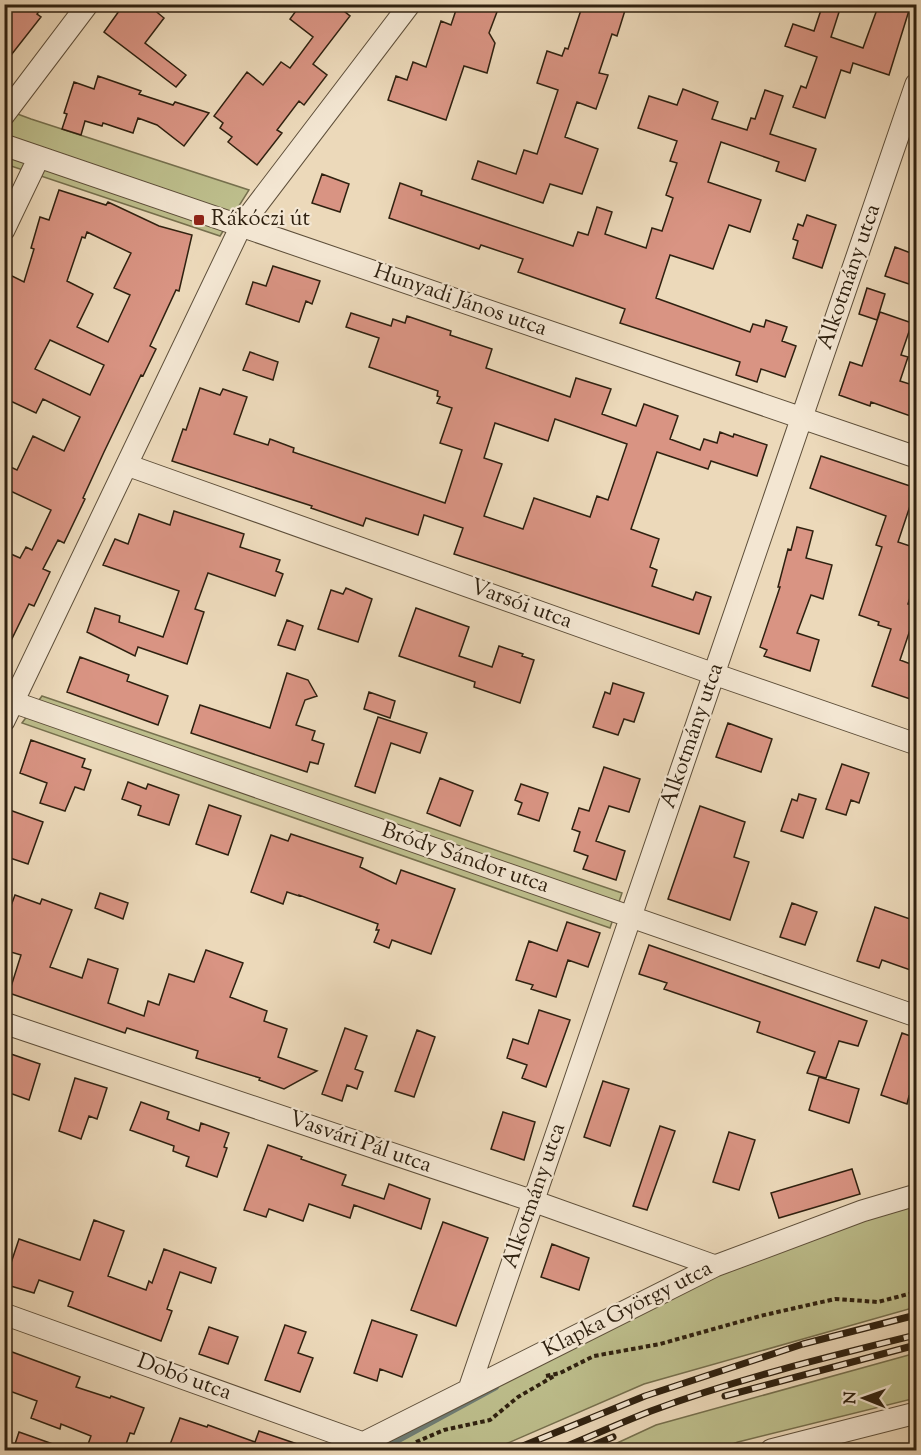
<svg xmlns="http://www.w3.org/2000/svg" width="921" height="1455" font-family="'Sorts Mill Goudy',serif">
	<rect width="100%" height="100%" fill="#ecd9ba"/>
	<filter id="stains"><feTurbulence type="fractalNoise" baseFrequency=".00333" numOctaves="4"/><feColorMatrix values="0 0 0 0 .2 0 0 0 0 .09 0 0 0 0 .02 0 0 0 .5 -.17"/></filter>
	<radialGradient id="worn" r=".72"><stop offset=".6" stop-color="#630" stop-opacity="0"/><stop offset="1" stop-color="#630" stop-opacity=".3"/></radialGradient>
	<path fill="#bdbe8c" stroke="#76704e" stroke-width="1.5" d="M4 109 31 119 249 190 220 236 5 164Z
		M42 696 622 893 610 928 22 723Z
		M916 1200V1307L644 1384 492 1450H369L714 1275Z
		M916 1353V1398L738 1442 716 1450H602L656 1425Z"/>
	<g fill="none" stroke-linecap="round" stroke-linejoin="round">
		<path stroke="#6f7c73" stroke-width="6" d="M380 1450 496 1387"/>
	</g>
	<path fill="#d99483" stroke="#2f2110" stroke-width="1.5" fill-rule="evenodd" d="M4 4H45L37 14 41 17 4 64Z
		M124 4H147L164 18 145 43 186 75 176 87 104 32Z
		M301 4H335L350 16 313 64 327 75 304 105 299 101 277 130 282 133 257 165 228 142 232 137 220 128 223 123 214 116 247 72 263 85 281 62 290 68 313 37 290 19Z
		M458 4H500L489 33 495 43 487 73 464 66 446 120 388 100 396 76 407 80 413 62 426 67 441 21 451 25Z
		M583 4H627L617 36 612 34 599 73 608 75 596 109 577 102 565 137 598 149 582 194 550 184 543 203 472 179 478 161 516 174 524 150 537 154 558 90 537 83 547 51 562 56 565 48 568 49Z
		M823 4 840 9 831 37 863 48 879 4H911L889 75 853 63 850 73 841 70 825 118 793 107 801 86 806 88 817 57 785 46 793 24 814 31Z
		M98 76 141 91 139 94 173 105 175 102 209 113 184 146 157 125 138 118 133 133 103 123 102 126 85 121 81 135 62 129 67 114 64 113 74 82 94 89Z
		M683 89 718 102 712 119 747 130 751 118 755 119 765 90 783 96 770 134 816 149 805 181 776 171 779 162 721 142 708 182 761 200 750 232 729 225 713 269 670 255 656 298 750 332 753 324 764 327 766 320 787 327 782 341 796 346 785 377 761 369 757 382 736 375 740 362 620 323 625 309 518 272 523 259 481 245 479 249 389 218 400 183 422 191 421 195 573 246 578 232 588 235 597 207 612 212 605 234 646 248 652 228 662 231 673 198 666 195 677 163 670 161 677 141 638 128 649 96 677 105Z
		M322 174 349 184 340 212 312 203Z
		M59 190 106 205 108 202 159 226 192 235 179 291 176 290 150 346 156 349 143 376 141 375 104 452 83 498 85 499 64 543 58 540 43 569 50 572 34 606 29 604 4 655V551L20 558 26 547 32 550 51 510 4 488V464L17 470 33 436 64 451 80 417 43 399 36 413 4 398V272L24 282 34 249 31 248 40 217 49 220ZM87 232 131 253 114 288 130 295 108 342 77 327 93 294 67 281 82 237 85 238ZM50 340 104 365 90 395 35 369Z
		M807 215 836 225 822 268 793 258 798 241 793 239 798 224 803 226Z
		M895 247 916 255V273L912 285 885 276Z
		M273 266 320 281 312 304 306 301 299 322 246 304 253 282 266 286Z
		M867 288 885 294 877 320 859 314Z
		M880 312 912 323 901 355 908 357 900 381 916 386V418L871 402 870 406 839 395 850 362 862 366Z
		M351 313 391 326 393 319 405 323 407 316 451 331 450 335 492 349 486 368 570 397 576 378 611 389 602 414 636 426 644 404 678 416 670 439 700 450 704 439 717 443 720 432 733 437 734 434 767 445 757 476 711 461 708 469 657 452 631 529 659 539 650 567 657 570 652 586 693 600 696 592 711 597 699 634 454 554 463 528 424 515 418 535 366 518 363 526 311 508 312 506 172 461 183 429 186 430 200 388 220 395 223 389 247 397 234 434 268 445 270 439 294 448 293 452 445 503 462 450 440 443 452 408 437 403 440 397 437 396 438 391 369 367 379 338 346 327ZM555 419 627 444 608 500 597 496 590 517 534 498 523 529 484 516 502 464 484 458 495 423 548 441Z
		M250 352 278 362 273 380 243 370Z
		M821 456 916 488 898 542 916 548V579L908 604 916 606V612L900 660 916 666V701L872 686 891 629 878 625 879 622 859 615 882 547 876 545 886 516 810 488Z
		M174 511 244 534 240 547 280 560 276 571 283 574 275 596 208 573 195 609 204 612 187 664 138 647 135 656 87 632 95 608 120 616 119 622 163 637 179 591 103 565 115 539 128 544 139 514 170 525Z
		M797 527 813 531 806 558 832 565 823 599 811 595 797 633 819 640 810 671 764 656 767 650 760 647 780 587H778L788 549 791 550Z
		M346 588 372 599 358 642 318 629 331 590 343 594Z
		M416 608 469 627 459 656 492 667 499 646 523 654 522 656 534 660 520 703 474 687 475 682 399 656Z
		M287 620 303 626 295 650 278 645Z
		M80 657 129 675 127 681 168 696 158 725 67 692Z
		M287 673 308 680 317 696 305 700 296 725 315 731 312 740 324 744 318 764 310 762 307 772 191 733 200 705 270 728Z
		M613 683 644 693 634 722 624 719 618 735 593 727 605 692 610 694Z
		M369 692 395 701 390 718 364 709Z
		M378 717 427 733 420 753 391 743 375 793 355 786Z
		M728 723 772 739 761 772 716 757Z
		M31 740 85 759 82 767 91 770 84 790 75 787 65 811 40 803 47 783 20 773Z
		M842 764 869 773 859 803 851 800 846 815 826 809Z
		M604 767 640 779 629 812 609 806 596 841 625 851 616 880 583 869 588 856 574 851 580 832 572 829 579 808 589 811Z
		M440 778 473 791 460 826 427 813Z
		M128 782 146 789 148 784 179 795 169 825 138 815 141 806 122 799Z
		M521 784 548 793 539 821 518 814 522 803 515 800Z
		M799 794 816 799 803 838 781 831 792 799 797 801Z
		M209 805 241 816 228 855 196 844Z
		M700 806 745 822 734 857 749 862 730 920 668 899Z
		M4 808 43 822 28 864 4 856Z
		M291 834 363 858 360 867 396 884 401 870 455 889 431 954 392 940 389 948 374 942 379 930H376L378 924 299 895V896L287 892 283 904 251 892 271 835 288 841Z
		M100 893 128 903 123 919 95 908Z
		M15 895 40 904 42 899 72 910 50 967 82 978 88 959 118 969 108 1003 144 1016 148 1001 159 1005 169 974 194 982 206 950 243 963 230 997 267 1011 264 1021 287 1029 278 1057 317 1071 284 1089 259 1080 260 1078 196 1058 198 1051 127 1028 125 1033 9 993 21 955 4 950V924Z
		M792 903 817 912 805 945 780 937Z
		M875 907 916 921V972L882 960 879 968 857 961Z
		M567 922 600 933 588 967 568 960 556 997 531 989 533 985 516 980 529 941 557 951Z
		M649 945 867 1021 858 1046 839 1041 826 1078 807 1073 815 1052 757 1032 760 1022 664 989 667 983 639 974Z
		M539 1010 570 1020 546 1087 522 1078 527 1065 507 1058 513 1039 528 1044Z
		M345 1028 367 1036 355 1069 363 1072 357 1089 347 1085 342 1101 322 1094Z
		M417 1030 435 1037 414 1097 395 1091Z
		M902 1033 916 1038V1099L909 1096 907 1104 881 1095Z
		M11 1054 40 1064 29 1100 4 1091V1073Z
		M819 1077 859 1089 849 1123 809 1110Z
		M75 1078 107 1088 97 1119 89 1116 81 1139 59 1131Z
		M603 1081 629 1089 610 1146 584 1137Z
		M141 1102 169 1112 167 1119 199 1131 201 1123 229 1133 224 1147 227 1148 217 1177 186 1166 189 1157 173 1151 174 1146 130 1130Z
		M503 1112 535 1122 524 1160 491 1149Z
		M660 1126 675 1131 647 1210 633 1206Z
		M729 1132 755 1140 739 1190 713 1182Z
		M268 1145 302 1157 301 1159 346 1175 342 1185 384 1199 389 1184 430 1199 421 1229 354 1205 350 1218 309 1204 303 1221 269 1209 266 1217 244 1210Z
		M852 1169 860 1194 779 1218 771 1193Z
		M94 1220 124 1231 108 1276 146 1290 149 1281 152 1283 164 1249 216 1268 211 1283 180 1272 167 1309 172 1311 161 1341 68 1306 73 1292 39 1280 34 1293 4 1284 19 1239 80 1260Z
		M443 1222 488 1238 456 1326 411 1310Z
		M552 1244 589 1258 579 1290 541 1277Z
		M372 1320 417 1335 402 1377 380 1369 377 1381 354 1373Z
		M285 1325 306 1332 298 1353 313 1358 300 1392 265 1380Z
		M209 1327 238 1337 228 1364 199 1354Z
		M4 1349 80 1377 76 1387 110 1398 111 1396 144 1408 134 1434 130 1433 124 1450H86L91 1436 61 1424 60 1429 31 1418 37 1401 4 1389Z
		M180 1418 207 1427 208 1425 255 1442 259 1431 309 1448 308 1450H168Z
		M19 1432 64 1448 63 1450H13Z"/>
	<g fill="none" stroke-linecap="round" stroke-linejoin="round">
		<defs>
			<path id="minor" d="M4 115 88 4
				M4 145 916 457
				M4 230 39 157
				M127 465 714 674 916 744
				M13 702 916 1016
				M4 721 241 226 410 4
				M4 1023 533 1201 715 1266
				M4 1314 363 1443
				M469 1389 916 84
				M349 1450 715 1266 862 1211 916 1195
				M771 1450 916 1413"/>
		</defs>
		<use href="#minor" stroke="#5e4f3a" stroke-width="23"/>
		<path stroke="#2f2110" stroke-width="4" stroke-dasharray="4.5 3" stroke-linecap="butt" d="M546 1376 560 1373 594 1356 660 1344 760 1316 835 1299 878 1302 916 1292
			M416 1442 444 1430 490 1420 518 1397 556 1375"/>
		<use href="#minor" stroke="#f3e6d2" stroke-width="21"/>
		<defs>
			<path id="rail" d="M725 1396 916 1345
				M513 1450 645 1396 803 1344 916 1315
				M558 1450C589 1437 620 1423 651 1411 737 1379 827 1357 916 1335
				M582 1450 613 1437"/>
		</defs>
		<use href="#rail" stroke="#2f2110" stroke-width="7"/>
		<use href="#rail" stroke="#f3e6d2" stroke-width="4.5" stroke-dasharray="14" stroke-linecap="butt"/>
	</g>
	<rect fill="#8f2418" stroke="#f3e6d2" stroke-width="2" x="193" y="214" width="12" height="12" rx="3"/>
	<g text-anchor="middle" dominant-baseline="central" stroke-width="4.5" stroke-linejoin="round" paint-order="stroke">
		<g font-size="22" fill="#2f2110" stroke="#f3e6d2" text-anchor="start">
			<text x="211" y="220">Rákóczi út</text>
		</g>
		<g font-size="22" fill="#2f2110" stroke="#f3e6d2">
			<text transform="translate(850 277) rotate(-71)">Alkotmány utca</text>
			<text transform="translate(460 301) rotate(19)">Hunyadi János utca</text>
			<text transform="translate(521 605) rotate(20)">Varsói utca</text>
			<text transform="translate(693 736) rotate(-71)">Alkotmány utca</text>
			<text transform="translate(465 859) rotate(19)">Bródy Sándor utca</text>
			<text transform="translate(360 1143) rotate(19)">Vasvári Pál utca</text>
			<text transform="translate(535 1196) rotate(-71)">Alkotmány utca</text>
			<text transform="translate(628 1310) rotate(-27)">Klapka György utca</text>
			<text transform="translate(184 1378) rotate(20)">Dobó utca</text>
		</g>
	</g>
	<rect width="921" height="1455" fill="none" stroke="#ecd9ba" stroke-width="24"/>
	<rect x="6" y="6" width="909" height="1443" fill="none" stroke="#2f2110" stroke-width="3"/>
	<rect x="12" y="12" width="897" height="1431" fill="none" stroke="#2f2110" stroke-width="1.5"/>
	<g transform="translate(864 1398) rotate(271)" stroke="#f3e6d2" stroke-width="4.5" paint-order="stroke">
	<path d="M0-4.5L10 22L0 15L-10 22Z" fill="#2f2110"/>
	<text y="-9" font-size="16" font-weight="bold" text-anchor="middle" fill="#2f2110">N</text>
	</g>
	<rect width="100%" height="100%" filter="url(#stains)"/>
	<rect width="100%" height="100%" fill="url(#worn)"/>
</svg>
